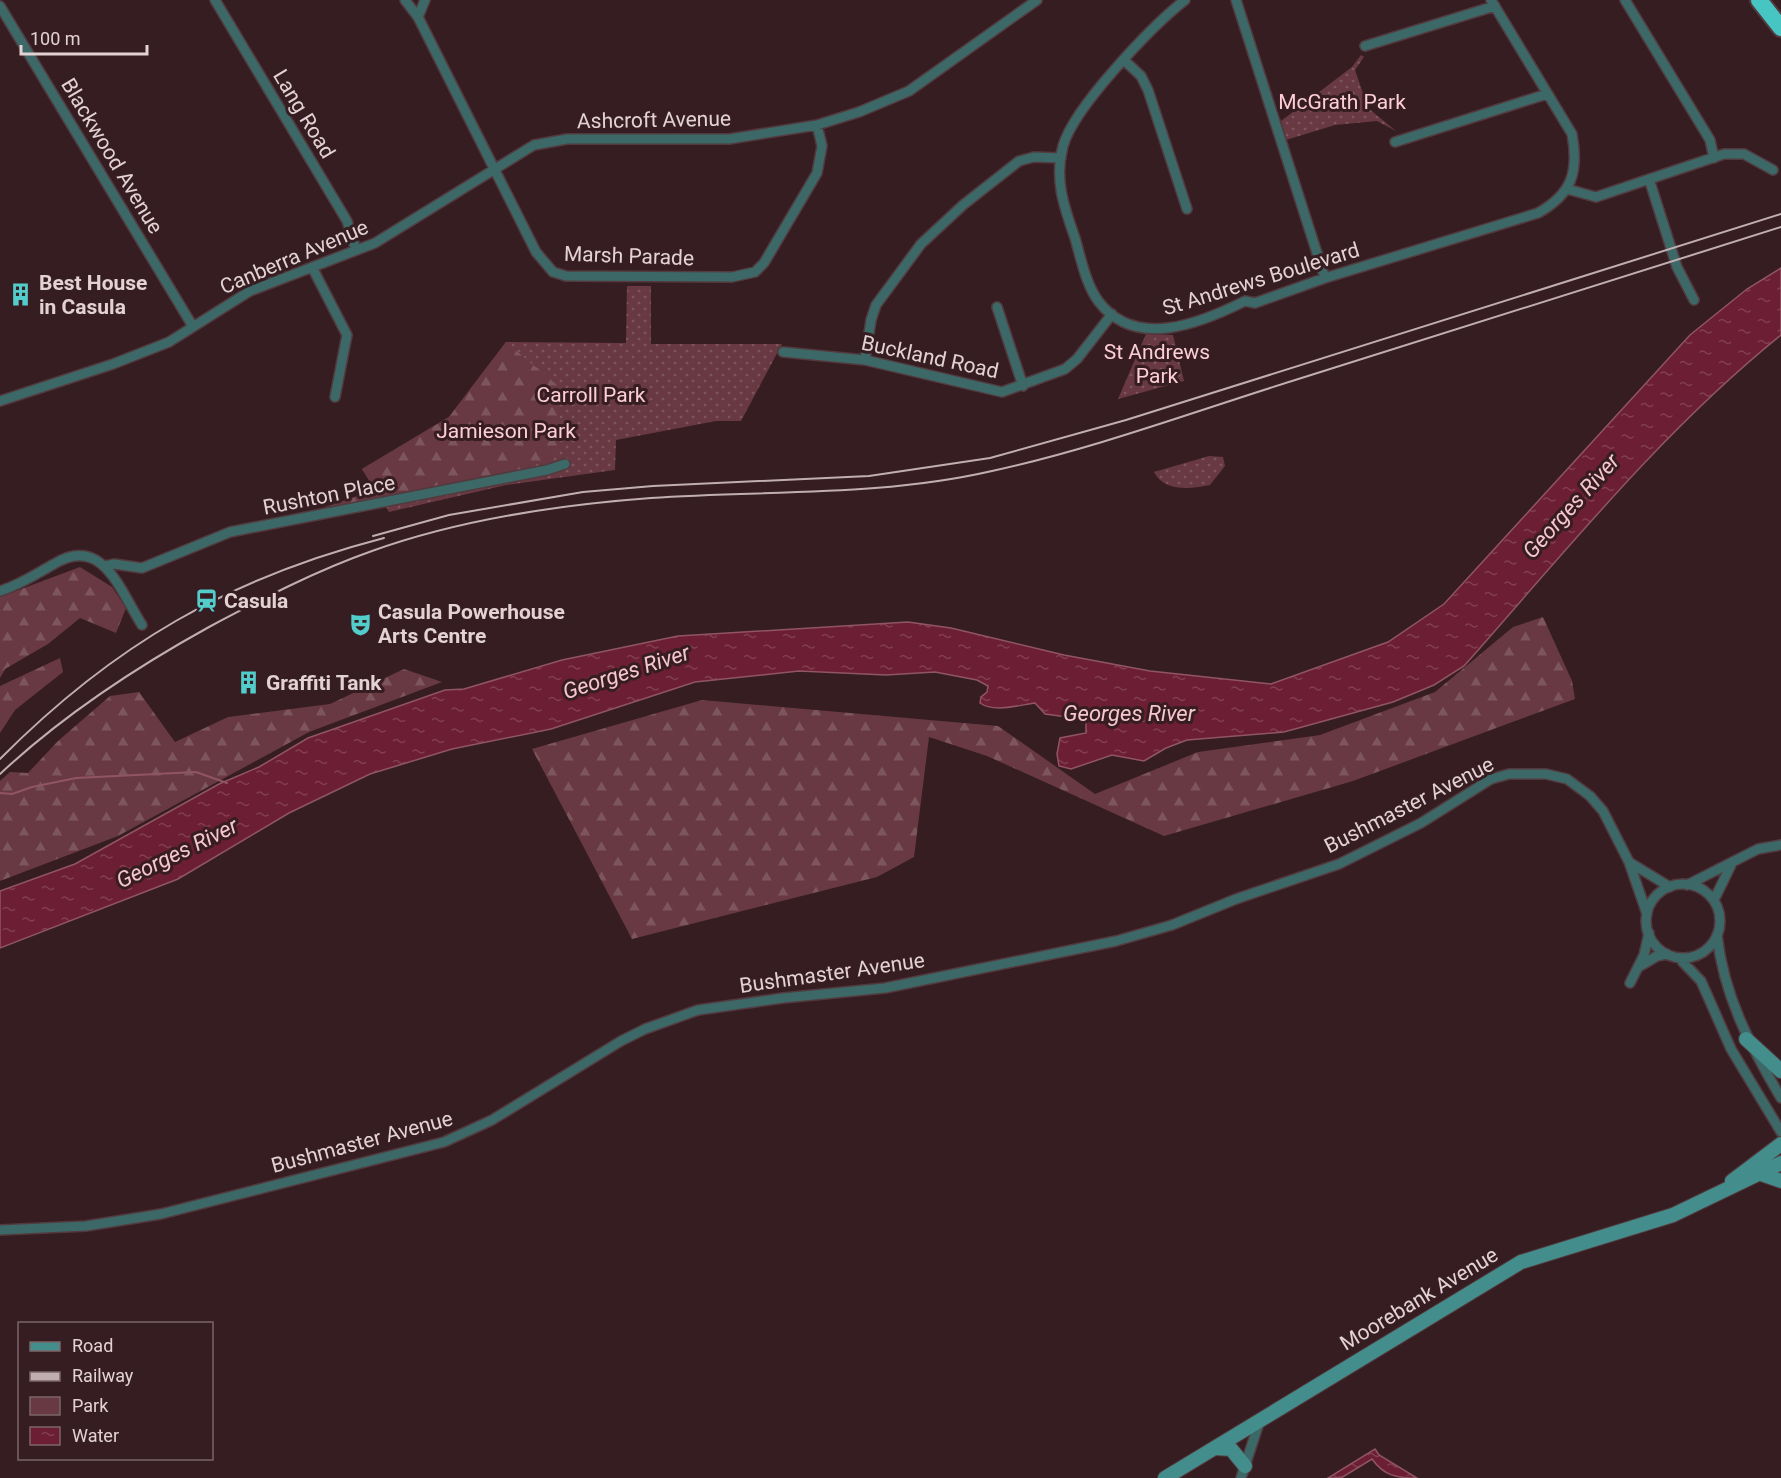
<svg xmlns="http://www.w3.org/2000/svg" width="1781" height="1478" font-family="Roboto,sans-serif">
	<defs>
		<pattern id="green-dots" width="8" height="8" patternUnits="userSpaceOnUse" patternTransform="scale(1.5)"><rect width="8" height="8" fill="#683942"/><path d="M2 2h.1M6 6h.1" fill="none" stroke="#7d555c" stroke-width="1.8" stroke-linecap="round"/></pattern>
		<pattern id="forest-firs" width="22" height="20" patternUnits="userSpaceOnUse" patternTransform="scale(1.5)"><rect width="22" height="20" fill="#683942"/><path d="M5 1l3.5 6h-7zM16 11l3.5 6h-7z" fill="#7d555c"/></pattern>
		<pattern id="water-ripples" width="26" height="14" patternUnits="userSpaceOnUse" patternTransform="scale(1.5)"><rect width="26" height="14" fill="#6c1f34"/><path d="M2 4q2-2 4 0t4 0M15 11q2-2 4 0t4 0" fill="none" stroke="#813f50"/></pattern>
	</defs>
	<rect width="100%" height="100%" fill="#361d22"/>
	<path fill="url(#green-dots)" d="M1361 55 1364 57 1355 70 1368 108 1396 131 1377 121 1335 125 1286 140 1281 121 1352 67Z
		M627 286H651V344H782L741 421H716L616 440 615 470 506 485 389 512 362 469 449 417 506 342 626 343Z
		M1146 334 1173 335 1184 381 1118 399Z
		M1209 456 1223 457 1225 466 1210 485C1191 489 1164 492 1154 472Z"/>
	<path fill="url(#forest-firs)" d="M506 342 557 385 560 451C531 472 498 476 464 483 417 492 370 500 322 508L375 490 362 469 449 417Z
		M80 567 112 587 126 608 116 633 80 618 48 644 5 669 0 678V597Z
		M1543 617 1572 681 1575 699 1353 781 1164 836 987 756 929 737 914 857 877 877 632 939 532 749 702 700 998 726 1095 794 1198 752 1320 735 1435 692 1513 627Z
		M60 658 63 672 15 710 0 733V686Z
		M404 669 442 682 309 732 118 836 0 881V781L10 772 28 773 58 741 110 696 139 692 175 742 228 717 330 704Z"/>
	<path fill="url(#water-ripples)" stroke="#905564" stroke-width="1.5" d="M1781 268V335C1662 431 1565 552 1464 666L1434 685 1393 702 1284 732 1187 740 1166 748 1144 761 1112 755 1071 769 1059 766 1057 754 1060 738 1086 733V722L1075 718 1045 714 1035 703C1019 705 994 713 980 703L981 697 987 692 988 686 977 680 935 672 886 675 799 671 695 682 551 729 452 749 370 774 289 813 178 879 0 948V891L75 864 219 784 259 767 308 738 445 690 464 689 562 660 678 636 908 622 951 628 1064 655 1150 671 1271 684 1388 642 1444 604 1690 335 1747 289Z
		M1375 1449 1379 1455 1417 1478C1397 1478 1384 1476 1372 1459L1341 1478H1328Z"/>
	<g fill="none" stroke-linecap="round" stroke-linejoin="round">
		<path stroke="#905564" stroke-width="2" d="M0 793 12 794 32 787 76 778 196 772 227 783"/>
		<defs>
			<path id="street" d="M215 0 347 221 356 250
				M405 0 418 17 536 252 553 272 566 276 732 277 755 272 764 263 817 173 822 146 817 125
				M1185 0C1152 26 1074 107 1063 146 1054 179 1064 207 1075 238 1081 259 1086 285 1099 302 1136 350 1201 323 1245 301L1255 303 1325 278 1538 213C1572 194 1579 172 1572 134L1491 0
				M1236 0 1325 278
				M1625 0 1710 140 1714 158
				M0 6 192 325
				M418 17 425 0
				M1365 46 1495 6
				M1125 61 1141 76 1148 90 1187 209
				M1395 142 1547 94
				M1649 179 1677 267 1694 300
				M1567 189 1596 197 1724 154H1744L1773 170
				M313 269 347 335 335 397
				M997 307 1023 386
				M783 352 865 360 1002 392 1065 369 1077 359 1112 314
				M865 360 871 320 876 305 921 244 963 205 1019 161 1034 157 1061 158
				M0 401 113 364 169 342 250 291 375 243 534 145 567 139H729L817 125 859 112 909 91 1037 0
				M105 566 114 564 142 568 230 532 547 470 565 464
				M0 591C20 585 36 574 54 564 103 534 120 591 142 625
				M1629 862 1670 887
				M1646 921a37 37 0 1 1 74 0a37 37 0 1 1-74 0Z
				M1687 885 1758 849 1781 845
				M1714 900 1732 863
				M1717 935C1724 997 1750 1045 1781 1098
				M1679 958 1701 981 1731 1049 1781 1132
				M1640 966 1657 956 1667 954
				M1630 983 1644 955 1649 933
				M0 1230 86 1226 161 1214 444 1142 492 1120 621 1041 645 1029 698 1010 783 998 885 988 1116 941 1172 925 1236 899 1339 864 1421 823 1491 779 1509 774H1546L1567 779 1590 796 1603 811 1629 862 1647 914
				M1241 1478 1260 1420"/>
			<path id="secondary" d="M1746 1039 1781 1071
				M1761 1174 1781 1181
				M1732 1181 1781 1144
				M1215 1448 1231 1449 1245 1466
				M1165 1478 1521 1262 1673 1215 1781 1163"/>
			<path id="highway" d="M1759 0 1781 28"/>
		</defs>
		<use href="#street" stroke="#523a3e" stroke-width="12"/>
		<use href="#secondary" stroke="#523a3e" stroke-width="16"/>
		<use href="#highway" stroke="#523a3e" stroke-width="20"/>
		<use href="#street" stroke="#3c6867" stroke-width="9"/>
		<use href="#secondary" stroke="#438e8c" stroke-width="14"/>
		<use href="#highway" stroke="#46c5c3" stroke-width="16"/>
		<path stroke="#c1aeb1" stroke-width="2" d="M373 536 449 515 583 492 653 486 869 476 990 458 1126 420 1781 214
			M0 759C113 645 229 578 384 538
			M0 774C63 715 133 669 209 627 262 599 315 571 372 551 461 519 557 505 651 498 766 490 878 497 992 471 1093 449 1193 412 1292 381 1455 329 1618 278 1781 227"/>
	</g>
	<defs>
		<symbol id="building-bare" viewBox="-9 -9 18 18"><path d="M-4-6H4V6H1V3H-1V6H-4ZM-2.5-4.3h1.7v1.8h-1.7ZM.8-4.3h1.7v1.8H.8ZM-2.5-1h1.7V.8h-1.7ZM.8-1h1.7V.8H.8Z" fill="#53cdcb" stroke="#361d22" stroke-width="2.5" paint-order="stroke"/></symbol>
		<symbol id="station-bare" viewBox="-9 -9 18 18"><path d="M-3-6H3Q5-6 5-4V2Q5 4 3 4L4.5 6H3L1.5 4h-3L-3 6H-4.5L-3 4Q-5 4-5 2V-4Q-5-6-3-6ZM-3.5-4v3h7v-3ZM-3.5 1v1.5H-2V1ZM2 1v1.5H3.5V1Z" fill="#53cdcb" stroke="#361d22" stroke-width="2.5" paint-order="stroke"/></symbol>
		<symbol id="theatre-bare" viewBox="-9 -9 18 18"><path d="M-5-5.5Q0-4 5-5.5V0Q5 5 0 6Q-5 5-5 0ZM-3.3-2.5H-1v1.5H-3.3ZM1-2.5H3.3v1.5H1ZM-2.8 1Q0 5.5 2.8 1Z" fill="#53cdcb" stroke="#361d22" stroke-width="2.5" paint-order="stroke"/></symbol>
	</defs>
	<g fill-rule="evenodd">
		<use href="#building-bare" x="4" y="278" width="33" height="33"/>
		<use href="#station-bare" x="190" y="584" width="33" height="33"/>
		<use href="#theatre-bare" x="344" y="608" width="33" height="33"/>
		<use href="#building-bare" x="232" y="666" width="33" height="33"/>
	</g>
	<g text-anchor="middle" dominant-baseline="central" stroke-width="6" stroke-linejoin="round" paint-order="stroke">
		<g font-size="21" fill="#feced5" stroke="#361d22">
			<text x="1342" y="102">McGrath Park</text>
			<text x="1157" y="352">St Andrews<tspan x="1157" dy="24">Park</tspan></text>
			<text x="591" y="395">Carroll Park</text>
			<text x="506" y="431">Jamieson Park</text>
		</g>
		<g font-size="21" fill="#e3d2d4" stroke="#361d22">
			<text transform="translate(304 114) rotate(59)">Lang Road</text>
			<text transform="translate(654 120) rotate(-1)">Ashcroft Avenue</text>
			<text transform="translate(112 156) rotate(59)">Blackwood Avenue</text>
			<text transform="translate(629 256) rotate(2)">Marsh Parade</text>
			<text transform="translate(294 257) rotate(-23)">Canberra Avenue</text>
			<text transform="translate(1261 279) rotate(-17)">St Andrews Boulevard</text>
			<text transform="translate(930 357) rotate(12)">Buckland Road</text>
			<text transform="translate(329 495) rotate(-11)">Rushton Place</text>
			<text transform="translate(1409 805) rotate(-27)">Bushmaster Avenue</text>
			<text transform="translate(832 973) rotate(-8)">Bushmaster Avenue</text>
			<text transform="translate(362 1142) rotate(-15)">Bushmaster Avenue</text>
			<text transform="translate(1419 1299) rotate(-31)">Moorebank Avenue</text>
		</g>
		<g font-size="21" font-weight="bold" fill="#e3d2d4" stroke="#361d22" text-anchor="start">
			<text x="39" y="283">Best House<tspan x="39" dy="24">in Casula</tspan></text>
			<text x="224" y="601">Casula</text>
			<text x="378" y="612">Casula Powerhouse<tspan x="378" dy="24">Arts Centre</tspan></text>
			<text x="266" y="683">Graffiti Tank</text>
		</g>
		<g font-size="22" font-style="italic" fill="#f6c6cd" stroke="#361d22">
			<text transform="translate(1571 506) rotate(-48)">Georges River</text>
			<text transform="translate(626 672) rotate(-18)">Georges River</text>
			<text x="1129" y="713">Georges River</text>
			<text transform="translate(177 853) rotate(-26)">Georges River</text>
		</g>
	</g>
	<rect x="18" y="1322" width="195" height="138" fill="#361d22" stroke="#7b6569" stroke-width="1.5"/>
	<rect x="30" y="1342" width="30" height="9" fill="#438e8c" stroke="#7b6569" stroke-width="1.5"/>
	<text x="72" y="1352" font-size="18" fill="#e3d2d4">Road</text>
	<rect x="30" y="1372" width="30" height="9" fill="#c1aeb1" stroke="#7b6569" stroke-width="1.5"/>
	<text x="72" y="1382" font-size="18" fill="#e3d2d4">Railway</text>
	<rect x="30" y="1397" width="30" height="18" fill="#683942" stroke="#7b6569" stroke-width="1.5"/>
	<text x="72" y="1412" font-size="18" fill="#e3d2d4">Park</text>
	<rect x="30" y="1427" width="30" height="18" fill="url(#water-ripples)" stroke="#7b6569" stroke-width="1.5"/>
	<text x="72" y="1442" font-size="18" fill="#e3d2d4">Water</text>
	<path d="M21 45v9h126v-9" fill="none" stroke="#e3d2d4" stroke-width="3"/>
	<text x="30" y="45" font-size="18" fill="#e3d2d4" stroke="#361d22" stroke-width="4.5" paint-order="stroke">100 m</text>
</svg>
